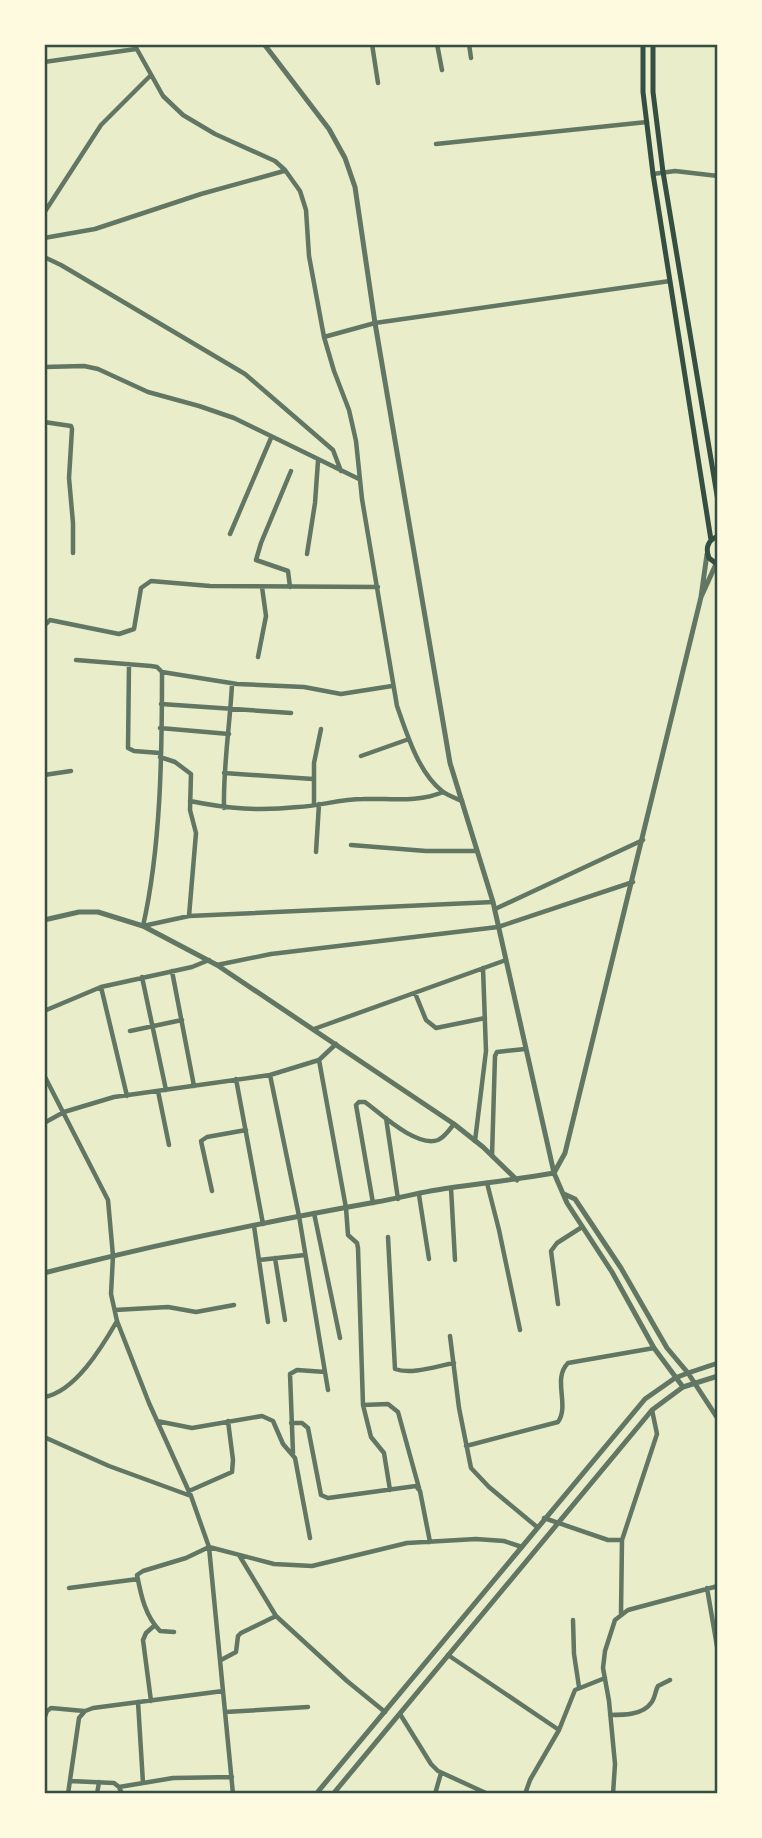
<svg xmlns="http://www.w3.org/2000/svg" width="762" height="1838" font-family="Manrope,sans-serif">
	<rect width="100%" height="100%" fill="#e9edc9"/>
	<g fill="none" stroke-linecap="round" stroke-linejoin="round">
		<path stroke="#617663" stroke-width="4.5" d="M134 44 163 96 183 115 215 134 275 161 285 170 300 191 306 210 309 256 324 337 334 371 349 410 356 441 362 499 397 706C407 734 418 772 442 791 447 795 455 798 462 801
			M372 44 378 83
			M437 44 442 70
			M469 44 471 58
			M44 62 136 49
			M436 144 647 122
			M653 174 675 171 718 176
			M44 213 101 125 151 75
			M44 238 95 229 201 194 284 171
			M44 257 61 265 245 374 333 450 341 471
			M324 337 375 323 670 281
			M44 367 84 366 98 369 148 392 199 406 234 418 359 479
			M44 422 71 426 72 429 69 478 73 523V553
			M230 534 271 438
			M307 554 315 503 318 461
			M290 587 288 571 256 560 261 543 291 471
			M44 626 50 620 119 634 134 629 141 588 151 581 210 586 378 587
			M258 657 266 616 262 587
			M76 660 151 666 157 667 162 672C162 753 161 847 143 926L189 916 493 902
			M129 664 128 748 134 751 160 753
			M162 672 237 684 304 687 341 694 392 686
			M161 704 291 713
			M160 728 229 734
			M361 756 409 739
			M160 757 175 762 191 774 190 810 196 833 189 916
			M224 773 313 779
			M44 775 71 771
			M190 801C229 809 259 811 298 807 320 806 340 799 363 799 389 798 418 803 443 792
			M314 805V763L321 729
			M224 808C223 766 230 725 232 684
			M351 845 426 851H477
			M316 852 319 804
			M495 909 643 840
			M217 965 271 954 498 927 633 882
			M172 971 194 1086
			M142 977 166 1090
			M101 987 127 1096
			M415 993 426 1020 436 1028 485 1018
			M44 1011 101 987 192 967 209 960
			M314 1029 506 960
			M130 1031 182 1020
			M319 1060 346 1208 348 1235 357 1243 358 1248 363 1405 371 1437 384 1453 390 1490
			M44 1075 108 1200 113 1256 111 1294 117 1321 149 1403 191 1496 209 1547 233 1794
			M270 1075 299 1216 328 1390
			M236 1079 263 1224
			M158 1091 169 1145
			M386 1118 398 1199
			M44 1123 64 1112 114 1097 270 1075 319 1060 336 1044
			M475 1141 486 1051 483 968
			M492 1156 495 1056 497 1052 525 1049
			M487 1183 499 1230 520 1330
			M451 1188 455 1260
			M212 1191 201 1141 207 1137 246 1130
			M419 1195 429 1259
			M373 1203 356 1105 359 1102H365C381 1114 417 1148 438 1140 445 1137 449 1130 454 1124
			M314 1213 340 1338
			M254 1226 268 1322
			M388 1237 395 1369C411 1375 437 1366 454 1363
			M275 1258 285 1320
			M259 1260 305 1255
			M558 1304 551 1251 557 1243 582 1227
			M115 1310 168 1307 196 1312 234 1305
			M450 1336 459 1408 471 1468 489 1487 537 1527
			M44 1397C75 1392 102 1347 117 1321
			M363 1405 388 1404 398 1412 419 1488
			M157 1421 192 1428 262 1416 273 1421 283 1444 295 1458 310 1538
			M291 1423H302L308 1428 321 1495 328 1498 416 1486 420 1491 430 1542
			M44 1437 109 1466 191 1496
			M466 1446 558 1422C570 1405 552 1379 568 1363L654 1348
			M293 1453 290 1374 297 1370 325 1372
			M189 1491 232 1472 233 1460 228 1421
			M544 1518 608 1540H622
			M239 1555 276 1616 347 1681 385 1712
			M69 1588 138 1579
			M707 1588 718 1652
			M621 1613 622 1540 657 1434 652 1410
			M573 1620 574 1654 579 1687
			M174 1632 160 1631C145 1616 141 1595 137 1575L143 1571 186 1558 209 1547 274 1564 312 1566 407 1543 476 1539 504 1541 522 1547
			M448 1655 559 1730
			M221 1660 236 1652 238 1636 241 1633 276 1616
			M151 1701 143 1640 146 1633 155 1625
			M138 1702 143 1783
			M225 1712 308 1707
			M400 1714 431 1764 438 1771 488 1794
			M610 1715C623 1715 643 1715 651 1703 655 1699 655 1691 658 1686L670 1680
			M44 1719 47 1711 51 1708 84 1711
			M70 1781 114 1783 119 1787 122 1794
			M119 1787 173 1778 232 1777
			M68 1794 79 1718 85 1711 93 1708 223 1691
			M97 1794 99 1782
			M435 1794 441 1773
			M525 1794 530 1780 559 1730 575 1690 605 1678
			M613 1794 615 1764 609 1701 603 1668 605 1651 615 1620 628 1610 718 1586"/>
		<path stroke="#617663" stroke-width="5" d="M264 44 329 129 345 158 355 187 375 323 450 763 493 902 554 1173
			M707 554 701 597 716 564
			M44 920 79 912H98L143 926 217 965 454 1124 483 1147 517 1180
			M554 1173 565 1153 701 597
			M564 1194 575 1199 621 1268 667 1348 688 1373 718 1363
			M44 1273C153 1245 264 1222 376 1202 400 1198 425 1191 449 1188 484 1183 519 1179 554 1173L567 1203 612 1272 654 1348 683 1387 718 1376
			M316 1794 645 1399 675 1378 688 1373 718 1419
			M333 1794 652 1410 683 1387"/>
		<path stroke="#344e41" stroke-width="5" d="M643 44V92L653 174 711 540
			M653 44V92L663 172 718 501
			M718 536C708 540 705 548 709 558L718 565"/>
	</g>
	<rect width="762" height="1838" fill="none" stroke="#fefae0" stroke-width="91"/>
	<rect x="46" y="46" width="670" height="1746" fill="none" stroke="#344e41" stroke-width="2.5"/>
</svg>
